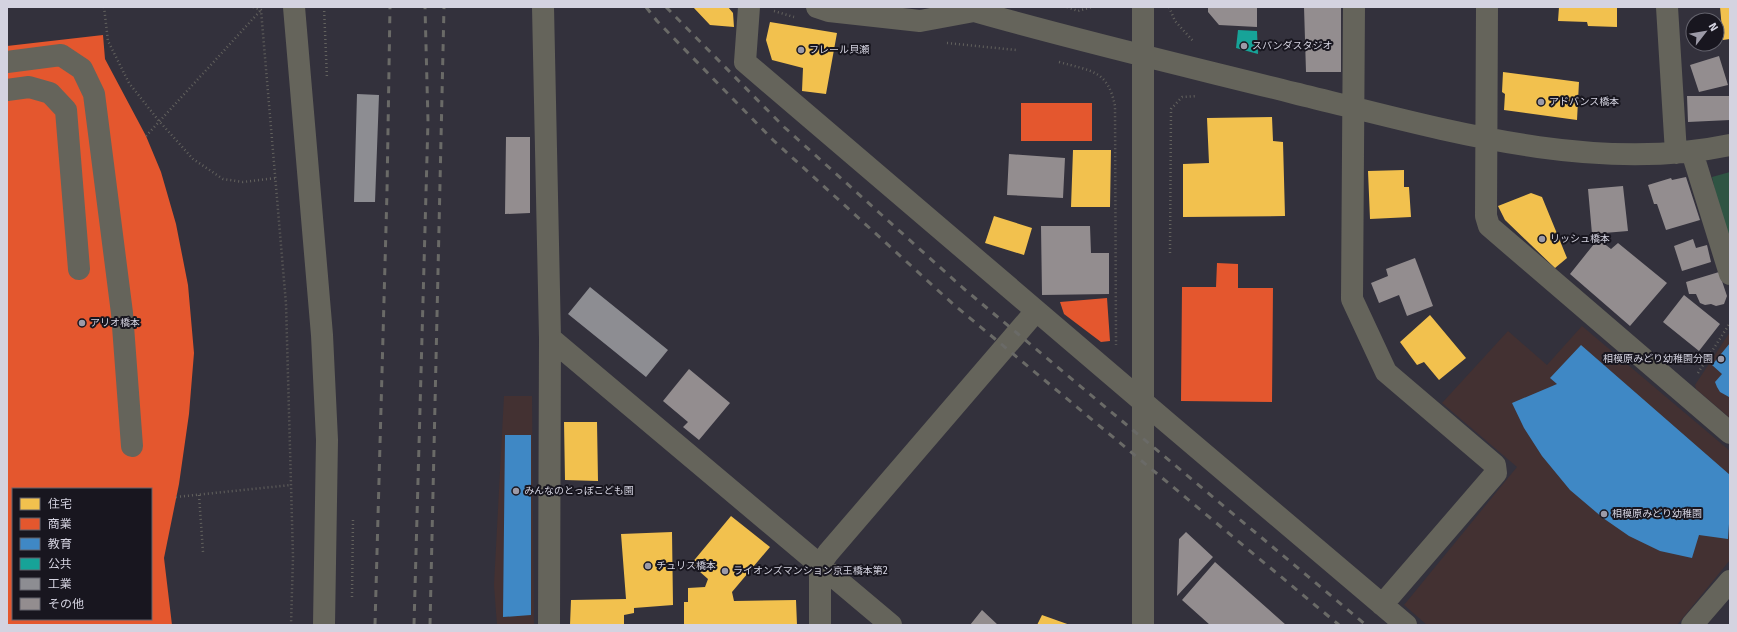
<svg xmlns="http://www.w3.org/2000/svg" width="1737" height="632" font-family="'Fira Sans','Noto Sans JP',sans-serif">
	<rect width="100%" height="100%" fill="#33313c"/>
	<path fill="#433132" d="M1582 326 1730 451V560L1677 625H1427L1404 605 1517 467 1442 403 1508 331 1547 365Z
		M1730 332V418L1696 389 1695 385Z
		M504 396H532L534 625H497L494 585Z"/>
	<path fill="#2f5443" d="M1730 172V243L1719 209 1712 177Z"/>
	<path fill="#f2c14e" d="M693 7H728L733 13 734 27 710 25Z
		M1559 7 1617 8V27L1588 26 1587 22 1558 21Z
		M1720 7H1730V39L1723 40Z
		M770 22 837 33 826 94 802 91 803 68 772 60 766 40Z
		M1503 72 1579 82 1577 120 1504 110 1505 94 1502 92Z
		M1272 117 1273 141 1283 142 1285 216 1183 217V164L1209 163 1207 118Z
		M1073 150H1111L1110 207H1071Z
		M1404 170V187H1409L1411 217 1370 219 1368 171Z
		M1531 193 1542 197 1567 258 1555 268 1505 220 1498 206Z
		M994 216 1032 228 1024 255 985 243Z
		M1430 315 1466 358 1439 380 1424 362 1417 365 1400 342Z
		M564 422H597L598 481 565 480Z
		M731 516 770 547 732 592 734 601 796 600 797 625H684V602H688V588L705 587 708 579 691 564Z
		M672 532 673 605 634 608V613L624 615V625H570L571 600 626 599 621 534Z
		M1042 615 1070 625H1037Z"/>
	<path fill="#e4572e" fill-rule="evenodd" d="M103 35 105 59 146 136 161 172 176 224 188 285 194 353 189 414 179 484 164 558 172 625H7V46ZM13 489H151V619H13Z
		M1021 103H1092V141H1021Z
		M1217 263 1238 264V288H1273L1272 402 1181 401 1182 287H1216Z
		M1107 298 1110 341 1101 342 1064 314 1060 302Z"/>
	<path fill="#3f88c5" d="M1730 343V397H1729L1720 392 1717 387 1715 382 1722 374 1712 365Z
		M1581 345 1730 475V509L1728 539 1699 535 1692 558 1660 551 1629 536 1603 518 1570 490 1542 456 1524 428 1512 403 1557 384 1550 378Z
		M505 435H531V615L503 617Z"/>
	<path fill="#17a398" d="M1238 30 1257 31 1258 54 1236 48Z"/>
	<path fill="#8d8d92" d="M357 94 379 95 375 202H354Z
		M590 287 668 350 646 377 568 314Z"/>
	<path fill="#938d8f" d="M1208 7H1257V27L1219 25 1208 12Z
		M1304 7H1341V72H1306Z
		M1719 56 1728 85 1699 92 1690 65Z
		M1687 96H1730V120L1688 122Z
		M506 137H530V213L505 214Z
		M1009 154 1065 158 1063 198 1007 195Z
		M1686 177 1700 220 1666 230 1657 204H1654L1648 185 1671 178 1672 180Z
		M1623 186 1628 231 1592 234 1588 189Z
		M1041 226H1090L1091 253H1109V294L1042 295Z
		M1598 239 1611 249 1618 243 1667 283 1630 326 1570 274Z
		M1693 239 1696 248 1707 245 1711 262 1682 271 1674 246Z
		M1415 258 1433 306 1407 316 1399 295 1379 303 1371 283 1388 276 1386 269Z
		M1719 272 1727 296 1724 304 1716 306 1711 304 1705 305 1700 303 1696 294H1689L1686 282Z
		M1684 295 1720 324 1699 351 1663 322Z
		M689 369 730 403 699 440 683 427 688 422 663 401Z
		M1186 532 1213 557 1177 596 1179 539Z
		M1215 562 1286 625H1210L1182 600Z
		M982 610 998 625H970Z"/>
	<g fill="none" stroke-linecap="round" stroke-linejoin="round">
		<path stroke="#63625e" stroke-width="2.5" stroke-dasharray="1 3" stroke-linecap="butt" d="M104 7 108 41 129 83 159 121 193 159 223 179 243 182 276 178
			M253 7 261 10 286 304 293 557 291 625
			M324 7 327 79
			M1067 7 1078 11 1092 7
			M1169 7 1175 21 1194 42
			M774 11 794 17
			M947 43 1016 50
			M1059 62C1091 71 1108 70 1115 106L1116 345
			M146 136 261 10
			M1170 253 1171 109 1182 97 1197 96
			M1698 373 1730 323
			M199 495 203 552
			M176 497 291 485
			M352 597 353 518"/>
		<path stroke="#65645b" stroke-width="22" d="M294 7 322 335 327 440 324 625
			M543 7 550 338 549 625
			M749 7 745 62 1169 424 1406 625
			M817 7 829 11 920 21 974 11 973 9
			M960 7C1070 39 1182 65 1294 93 1431 126 1588 175 1730 145
			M1354 7 1352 299 1386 372 1495 465 1496 473 1382 605
			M1487 7 1486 216 1489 226 1730 433
			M1667 7 1676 153
			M7 62 61 55 82 69 94 94 122 313 132 446
			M7 90 29 87 50 93 66 110 79 269
			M1692 152 1730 274
			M550 338 891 625
			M820 625V565L828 553 1036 311
			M1143 625V7
			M1692 625 1730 581"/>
		<path stroke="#6a6a67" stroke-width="3" stroke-dasharray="7 7" stroke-linecap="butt" d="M646 7 657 21 773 140 953 304 1339 625
			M666 7 784 127 963 288 1366 625
			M375 625 387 192 390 7
			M414 625 428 121 425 7
			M430 625 444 7"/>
	</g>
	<g fill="#9c9aa7" stroke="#18161f" stroke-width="1.5">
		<circle cx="1244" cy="46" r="4"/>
		<circle cx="801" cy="50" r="4"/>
		<circle cx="1541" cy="102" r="4"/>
		<circle cx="1542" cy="239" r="4"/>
		<circle cx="82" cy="323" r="4"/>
		<circle cx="1721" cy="359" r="4"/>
		<circle cx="516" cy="491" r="4"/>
		<circle cx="1604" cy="514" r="4"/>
		<circle cx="648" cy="566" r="4"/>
		<circle cx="725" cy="571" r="4"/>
	</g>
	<g text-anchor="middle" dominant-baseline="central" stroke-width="4" stroke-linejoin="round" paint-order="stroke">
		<g font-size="10" fill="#d4d3e0" stroke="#18161f" text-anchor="start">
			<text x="1252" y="46">スパンダスタジオ</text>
			<text x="809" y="50">フレール貝瀬</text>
			<text x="1549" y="102">アドバンス橋本</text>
			<text x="1550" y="239">リッシュ橋本</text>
			<text x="90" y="323">アリオ橋本</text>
			<text x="1713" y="359" text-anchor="end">相模原みどり幼稚園分園</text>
			<text x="524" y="491">みんなのとっぽこども園</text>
			<text x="1612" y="514">相模原みどり幼稚園</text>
			<text x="656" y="566">チュリス橋本</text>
			<text x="733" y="571">ライオンズマンション京王橋本第2</text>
		</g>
	</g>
	<rect width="1737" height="632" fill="none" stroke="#d4d3e0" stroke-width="16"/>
	<rect x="12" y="488" width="140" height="132" fill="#18161f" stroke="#63626c"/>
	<rect x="20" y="498" width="20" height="12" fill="#f2c14e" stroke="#63626c"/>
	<text x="48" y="508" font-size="12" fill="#d4d3e0">住宅</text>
	<rect x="20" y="518" width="20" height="12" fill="#e4572e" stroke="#63626c"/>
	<text x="48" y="528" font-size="12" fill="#d4d3e0">商業</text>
	<rect x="20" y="538" width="20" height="12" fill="#3f88c5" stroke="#63626c"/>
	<text x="48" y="548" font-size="12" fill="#d4d3e0">教育</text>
	<rect x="20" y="558" width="20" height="12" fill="#17a398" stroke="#63626c"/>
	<text x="48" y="568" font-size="12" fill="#d4d3e0">公共</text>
	<rect x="20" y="578" width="20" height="12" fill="#8d8d92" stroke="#63626c"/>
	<text x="48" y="588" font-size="12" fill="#d4d3e0">工業</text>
	<rect x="20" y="598" width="20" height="12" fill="#938d8f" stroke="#63626c"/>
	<text x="48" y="608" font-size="12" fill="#d4d3e0">その他</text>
	<g transform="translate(1705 32) rotate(59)"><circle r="19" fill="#18161f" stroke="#63626c"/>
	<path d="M0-3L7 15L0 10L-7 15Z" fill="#9c9aa7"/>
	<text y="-6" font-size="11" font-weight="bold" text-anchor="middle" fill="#d4d3e0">N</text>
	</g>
</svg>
